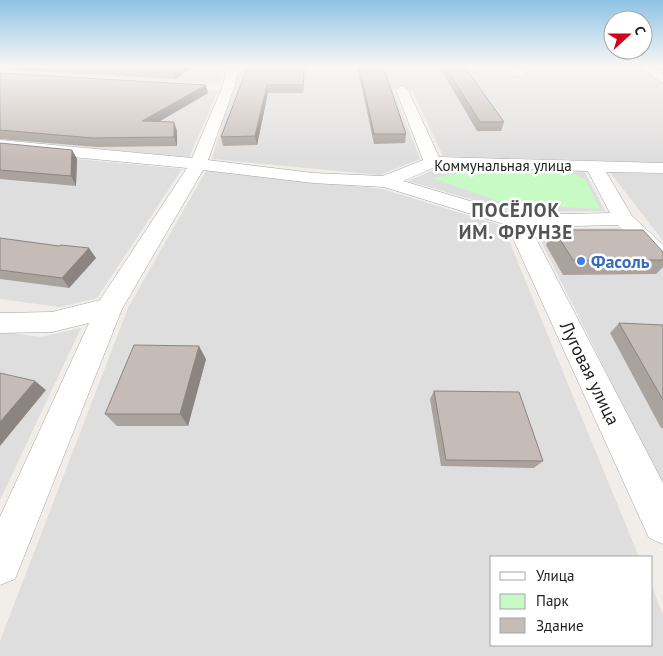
<svg xmlns="http://www.w3.org/2000/svg" width="663" height="656" font-family="'PT Sans',sans-serif">
	<rect width="100%" height="100%" fill="#f1ede8"/>
	<path fill="#dfdede" d="M0 66H226L220 84 0 72Z
		M239 66H663V163L443 156 412 90 401 86 393 90 420 159 380 175 212 159Z
		M0 79 125 86 218 91 189 157 0 140Z
		M0 152 182 169 97 298 60 307 0 299Z
		M439 168 584 171 605 211 515 212 408 181Z
		M206 171 382 189 503 226 639 557H492V645H652V587L663 615V656H0V641L128 308Z
		M610 172 663 174V241Z
		M618 228 663 264V486L535 229Z
		M81 328 0 500V331L40 337Z"/>
	<path fill="#c8fac6" d="M491 168 571 173 585 179 600 209 507 204 432 178Z"/>
	<g fill="none" stroke-linecap="round" stroke-linejoin="round">
		<defs>
			<path id="minor" d="M228 66H240L234 88 208 160 313 173 383 176 423 160 396 90 402 86 408 90 439 157 663 163V173L606 172 632 216 663 245V261L650 258 618 225 530 227 663 483V544L649 538 507 225 384 187 313 183 203 170 122 309 15 579 0 585V517L89 323 52 332 0 333V313L52 312 100 300 187 168 0 150V140L192 158 222 88ZM435 167 588 171 610 213 517 215 403 181Z
				M506 66H518L524 73 522 76H514Z
				M637 66H651L663 74V83Z"/>
		</defs>
		<use href="#minor" stroke="#a5a5a5" stroke-width="1"/>
		<use href="#minor" fill="#fff" fill-rule="evenodd"/>
	</g>
	<path fill="#aaa29d" d="M0 66H192V67L176 79 0 69Z
		M248 66H305L303 93H268L257 145 223 146 221 137Z
		M357 66H383L406 134 405 143 374 144Z
		M439 66H464L504 122 501 131H477Z
		M0 73 208 93 159 121 174 122 177 131V146L97 147 0 139Z
		M0 143 72 150 77 159 76 186 0 179Z
		M554 230 663 252V267L656 274 563 275 546 245Z
		M0 238 96 258 69 288 0 279Z
		M619 323 663 326V428H661L610 333Z
		M206 359 188 426H117L105 414Z
		M434 391 543 461 534 468 441 466 430 399Z"/>
	<path fill="#8b8480" d="M181 66 192 67 176 79 174 72Z
		M304 66H305L303 93V85Z
		M206 85 208 93 145 130 142 121Z
		M267 85 268 93 257 145 255 136Z
		M174 122 177 131V146L174 137Z
		M72 150 77 159 76 186 71 176Z
		M89 248 96 258 69 288 62 278Z
		M199 346 206 359 188 426 180 414Z
		M35 381 46 390 0 446V422Z"/>
	<path fill="#c6bcb7" stroke="#8b8480" d="M81 66H181L174 72Z
		M248 66H304L303 85H267L255 136 221 137Z
		M359 66H383L406 134H374Z
		M445 66H464L504 122H480Z
		M0 73 206 85 142 121 174 122V137L93 138 0 130Z
		M0 143 72 150 71 176 0 170Z
		M554 230H643L663 252V260H573Z
		M0 238 59 246 61 245 89 248 62 278 0 270Z
		M619 323 663 325V400Z
		M134 345 199 346 180 414H105Z
		M0 373 35 381 0 422Z
		M434 391 519 392 543 461 446 460Z"/>
	<linearGradient id="sky" x2="0" y2="1"><stop stop-color="#8ec3e4"/><stop offset="0.42" stop-color="#f9f7f5"/><stop offset="1" stop-color="#f9f7f5" stop-opacity="0"/></linearGradient>
	<rect width="663" height="158" fill="url(#sky)"/>
	<circle fill="#3f7fe0" stroke="#fff" stroke-width="2" cx="581" cy="261" r="5"/>
	<g text-anchor="middle" dominant-baseline="central" stroke-width="5" stroke-linejoin="round" paint-order="stroke">
		<g font-size="15" fill="#212121" stroke="#fff">
			<text x="503" y="165">Коммунальная улица</text>
		</g>
		<g font-size="18" font-weight="bold" fill="#366cbe" stroke="#fff" text-anchor="start">
			<text x="591" y="261">Фасоль</text>
		</g>
		<g font-size="18" fill="#212121" stroke="#fff">
			<text transform="translate(590 373) rotate(64)">Луговая улица</text>
		</g>
		<g font-size="19" font-weight="bold" letter-spacing="1" fill="#545454" stroke="#fff">
			<text x="516" y="210">ПОСЁЛОК<tspan x="516" dy="22">ИМ. ФРУНЗЕ</tspan></text>
		</g>
	</g>
	<rect x="490" y="556" width="162" height="90" fill="#ffffff" stroke="#a6a6a6"/>
	<rect x="500" y="572" width="25" height="8" fill="#ffffff" stroke="#a6a6a6"/>
	<text x="536" y="581" font-size="15" fill="#212121">Улица</text>
	<rect x="500" y="594" width="25" height="15" fill="#c8fac6" stroke="#a6a6a6"/>
	<text x="536" y="606" font-size="15" fill="#212121">Парк</text>
	<rect x="500" y="618" width="25" height="15" fill="#c6bcb7" stroke="#a6a6a6"/>
	<text x="536" y="631" font-size="15" fill="#212121">Здание</text>
	<g transform="translate(628 35) rotate(69)"><circle r="24" fill="#ffffff" stroke="#a6a6a6"/>
	<path d="M0-4L9 19L0 12L-9 19Z" fill="#d20018"/>
	<text y="-8" font-size="14" font-weight="bold" text-anchor="middle" fill="#212121">С</text>
	</g>
</svg>
